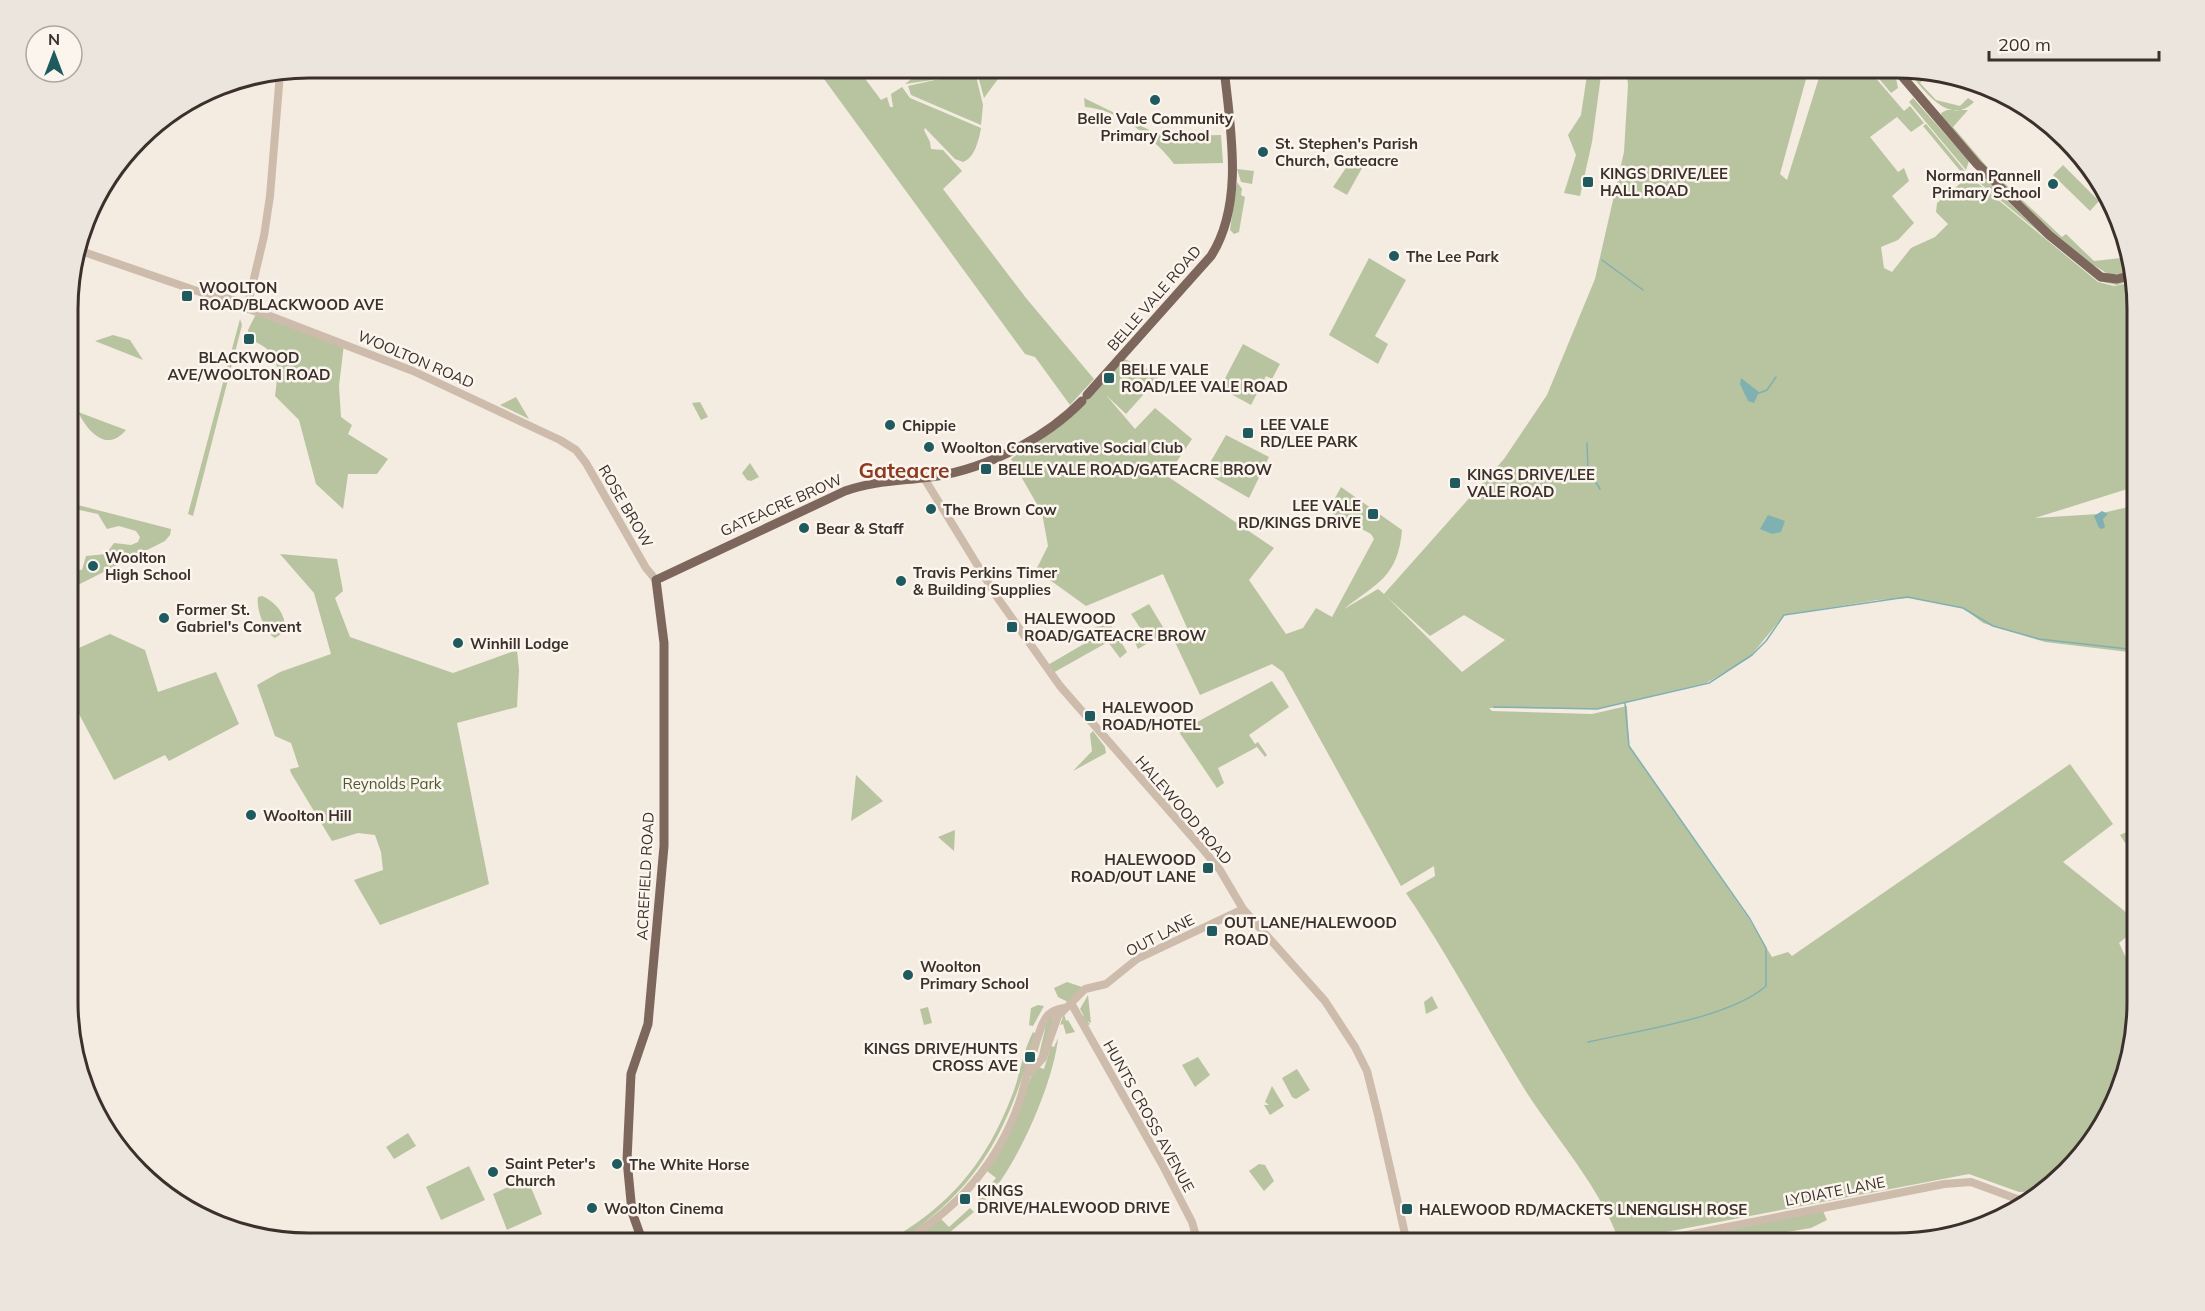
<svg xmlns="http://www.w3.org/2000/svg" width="2205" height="1311" font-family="Mulish,sans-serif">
	<rect width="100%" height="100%" fill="#f4ebe1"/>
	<path fill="#b8c4a0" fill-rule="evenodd" d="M816 68H857L881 100 887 97 890 107H893L891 94 902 87 910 98 981 128C979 139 975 158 963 162L955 159 925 128 924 130 930 142 931 149 943 150 962 171 943 189 1026 298 1094 379 1070 405 1035 357 1025 354Z
		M925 68H972L956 74 975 72 983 105 981 125 911 95 908 86 939 79 905 84Z
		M984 68H1006L984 98 977 72Z
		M1588 68H1602L1592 142 1580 196 1564 193 1576 155 1568 135 1581 115Z
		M1626 68H1809L1780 174 1787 180 1822 68H1867L1904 111 1910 106 1924 123 1911 132 1897 117 1870 137 1898 172 1904 168 1909 181 1892 196 1914 223 1898 240 1881 247 1884 268 1892 272 1911 248 1935 237 1948 224 1936 212 1937 203 1969 176 2098 282 2114 286 2135 282V284L2131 286 2137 293V486L2035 518 2098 514 2137 505V653L2045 642 1983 623 1963 608 1911 598 1878 600 1784 615 1749 658 1706 683 1597 709 1489 708 1492 711 1592 714 1627 706 1629 746 1749 919 1772 957 1788 952 1792 956 2070 764 2113 824 2063 862 2137 921V928L2119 943 2137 981V1017L2105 1123 2072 1166 2068 1167 2067 1173 2043 1191 2019 1192 1969 1174 1619 1241C1600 1187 1558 1141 1527 1093 1486 1027 1450 958 1406 893L1435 876 1434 866 1401 886 1283 672 1272 664 1200 695 1173 638 1188 630 1163 574 1086 606 1036 570 1048 546 1042 513 1011 459 1061 422 1122 358 1161 375 1126 414 1106 395 1135 429 1155 408 1192 439 1167 476 1274 548 1249 580 1286 634 1303 628 1316 608 1332 617 1374 539 1371 534 1328 511 1341 487 1402 530C1398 577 1377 583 1344 609L1378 589 1384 594 1504 459 1547 395 1595 279 1624 152 1628 85ZM1386 596 1430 636 1464 615 1505 640 1462 672Z
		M1870 68H1890L1895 73 1898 88 1891 93Z
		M1906 69 1922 81 1920 83 1936 100 1960 106 1968 98 1974 102C1948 128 1922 87 1906 69Z
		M1084 98 1170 140 1173 136 1221 135 1223 163 1174 164C1155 138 1117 109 1085 107Z
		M1913 98 1969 161 1966 170 1909 102Z
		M1947 110H1968L1953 127 1989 169 2062 237 2066 234 2094 261 2130 257 2132 270 2123 274H2108L2082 258 2008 194 1942 118 1941 113Z
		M1926 124 1965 171 1962 173 1923 126Z
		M1356 153 1367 159 1347 195 1333 187Z
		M2063 165 2099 201 2090 211 2053 175Z
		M1237 169 1254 171 1252 184 1241 182Z
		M1974 172 1980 174 2039 231 2111 283 2134 280 2117 285 2098 281 1970 175Z
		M1237 182 1242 189 1241 195 1245 197 1239 232 1234 234 1230 230Z
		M1369 258 1406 280 1375 336 1388 344 1378 364 1329 335Z
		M256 314 344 344 339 386 341 417 352 425 348 434 388 459 377 474H348L343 509 316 484 299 420 275 396C279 365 281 352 249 339L248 330Z
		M240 319 242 325 193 516 188 514Z
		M113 335 130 340 143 360 95 341Z
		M1243 344 1280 364 1272 379 1266 376 1251 405 1220 388Z
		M516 397 529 419 500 405Z
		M700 402 708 417 701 420 692 403Z
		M78 412 126 430C106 454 87 430 78 412Z
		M1226 435 1269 457 1249 498 1209 475 1207 468Z
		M750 463 759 477 751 481 747 480 742 473Z
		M70 503 171 529 170 535 165 541 70 589V569L82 570 86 556 106 554 114 543 131 545 138 542 140 537 136 531 119 526 107 529 98 514 70 508Z
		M280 554 337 559 343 591 335 598 350 637 453 673 517 650 519 670 517 707 457 723 489 884 380 925 354 880 383 870 381 852 375 835 358 833 332 841 291 773 290 769 299 767 291 743 275 736 257 685 280 672 331 654 314 593Z
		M262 596C276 602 288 616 284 632L275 638C265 632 256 610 258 597Z
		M1149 604 1166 632 1138 649 1133 638 1142 631 1131 614Z
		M1108 620 1127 652 1120 658 1108 642 1051 674 1046 666 1089 641 1085 633Z
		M110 634 145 650 158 692 216 672 239 724 169 761 165 755 114 780 70 697V652Z
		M1272 681 1289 707 1249 735 1255 744 1258 742 1267 755 1265 757 1257 747 1218 768 1224 783 1217 788 1179 732Z
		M1093 731 1105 747 1106 753 1073 771 1092 751 1090 734Z
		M856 775 883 801 851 821Z
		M2137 827V861L2120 835Z
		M955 830 954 851 938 837Z
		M1067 982 1082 987 1068 1002 1058 997 1054 988Z
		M1088 995 1091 1023 1087 1021 1090 1024 1087 1026 1080 1014 1084 1016 1080 1009Z
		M1432 996 1438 1008 1426 1014 1424 1002Z
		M1038 1005 1044 1006 1033 1026 1029 1025 1031 1008Z
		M928 1007 932 1023 924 1025 920 1009Z
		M1064 1014 1066 1021 1068 1020 1075 1032 1066 1034 1063 1024 1060 1025Z
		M1054 1015 1042 1057 1038 1059 1048 1017Z
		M1033 1032 1036 1034C1013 1111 991 1171 925 1222 914 1231 899 1243 885 1243 950 1206 986 1164 1013 1093 1020 1074 1023 1051 1033 1032Z
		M1058 1038C1054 1082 1014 1175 981 1204L978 1199 996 1178 987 1171 1018 1112 1032 1074 1038 1067 1044 1069 1051 1046 1054 1047Z
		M1198 1057 1210 1075 1195 1087 1182 1065Z
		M1297 1069 1310 1090 1296 1099 1292 1097 1282 1078Z
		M1272 1086 1284 1106 1270 1115 1264 1105H1269L1265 1102Z
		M408 1133 416 1146 394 1159 386 1147Z
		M1259 1164 1265 1165 1274 1181 1264 1191 1249 1171Z
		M469 1166 485 1200 441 1220 426 1187Z
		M527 1178 542 1214 507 1230 493 1194Z
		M970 1208 974 1212 937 1243H907L941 1219 949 1227Z
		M1823 1211 1827 1220 1811 1228 1721 1243H1667Z"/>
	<path fill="#7fb0b2" d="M1741 378 1759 392 1754 403 1748 401 1740 384Z
		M2102 511 2108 514 2103 519 2105 527 2102 529 2099 528 2094 516Z
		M1768 515 1785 521 1781 532 1772 534 1760 529Z"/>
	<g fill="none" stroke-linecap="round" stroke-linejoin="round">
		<path stroke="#7fb0b2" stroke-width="1.5" d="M1602 260 1643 290
			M1759 393 1767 390 1776 377
			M1587 443 1588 469 1600 489
			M1494 707 1597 709 1709 683 1752 655 1766 641 1784 615 1907 597 1963 608 1993 626 2039 639 2137 650
			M1588 1042C1636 1031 1730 1018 1766 986V948L1750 919 1629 746 1625 703"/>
		<path stroke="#cdbbac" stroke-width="8" d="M78 250 200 292 228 306 245 308 270 316 413 371 560 440 576 450 586 463 646 568 656 580
			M208 294 237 301 245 308
			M247 308 264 236 270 196 280 73
			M924 478 997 597 1060 686 1201 847 1220 870 1243 909 1325 1001 1355 1047 1367 1071 1378 1115 1407 1243
			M1071 1003 1162 1164 1192 1222 1198 1243
			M1030 1072 1043 1058 1058 1016 1085 989 1106 984 1137 959 1243 909
			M900 1243C957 1210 997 1165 1019 1103 1026 1084 1037 1026 1048 1015 1052 1011 1058 1009 1064 1008
			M1646 1243 1944 1184 1971 1182 2028 1203"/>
		<path stroke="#7d675c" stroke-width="9" d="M1895 68 1977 164 2049 235 2101 277 2117 279 2133 275
			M1087 395 1211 256C1245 203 1230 126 1224 68
			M643 1243 632 1212 627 1160 631 1074 648 1024 664 846V643L656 580 845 491C870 482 896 481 922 478 978 473 1043 441 1082 401"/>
	</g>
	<g fill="#1f5a5e" stroke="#fbf5ee" stroke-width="2">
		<circle cx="1155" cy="100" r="6"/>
		<circle cx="1263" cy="152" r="6"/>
		<rect x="1582" y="176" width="12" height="12" rx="3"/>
		<circle cx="2053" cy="184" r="6"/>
		<circle cx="1394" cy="256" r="6"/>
		<rect x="181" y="290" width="12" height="12" rx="3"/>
		<rect x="243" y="333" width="12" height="12" rx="3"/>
		<rect x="1103" y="372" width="12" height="12" rx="3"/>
		<circle cx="890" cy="425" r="6"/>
		<rect x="1242" y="427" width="12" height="12" rx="3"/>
		<circle cx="929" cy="447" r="6"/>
		<rect x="980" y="463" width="12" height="12" rx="3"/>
		<rect x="1449" y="477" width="12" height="12" rx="3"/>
		<circle cx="931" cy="509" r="6"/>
		<rect x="1367" y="508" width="12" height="12" rx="3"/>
		<circle cx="804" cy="528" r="6"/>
		<circle cx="93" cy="566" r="6"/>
		<circle cx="901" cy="581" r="6"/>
		<circle cx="164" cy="618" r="6"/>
		<rect x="1006" y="621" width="12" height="12" rx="3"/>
		<circle cx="458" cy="643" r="6"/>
		<rect x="1084" y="710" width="12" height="12" rx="3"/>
		<circle cx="251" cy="815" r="6"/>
		<rect x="1202" y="862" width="12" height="12" rx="3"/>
		<rect x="1206" y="925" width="12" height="12" rx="3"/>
		<circle cx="908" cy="975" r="6"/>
		<rect x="1024" y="1051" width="12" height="12" rx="3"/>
		<circle cx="617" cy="1164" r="6"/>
		<circle cx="493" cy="1172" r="6"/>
		<rect x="959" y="1193" width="12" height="12" rx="3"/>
		<circle cx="592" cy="1208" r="6"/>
		<rect x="1401" y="1203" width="12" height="12" rx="3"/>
	</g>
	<g text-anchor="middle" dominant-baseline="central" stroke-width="5" stroke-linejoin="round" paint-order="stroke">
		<g font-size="15" font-weight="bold" fill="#3b302b" stroke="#fbf5ee" text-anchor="start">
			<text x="1155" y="118" text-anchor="middle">Belle Vale Community<tspan x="1155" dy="17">Primary School</tspan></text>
			<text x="1275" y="143">St. Stephen's Parish<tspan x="1275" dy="17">Church, Gateacre</tspan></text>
			<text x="1600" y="173">KINGS DRIVE/LEE<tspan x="1600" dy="17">HALL ROAD</tspan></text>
			<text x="2041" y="175" text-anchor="end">Norman Pannell<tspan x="2041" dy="17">Primary School</tspan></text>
			<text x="1406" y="256">The Lee Park</text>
			<text x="199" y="287">WOOLTON<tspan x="199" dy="17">ROAD/BLACKWOOD AVE</tspan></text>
			<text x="249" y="357" text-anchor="middle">BLACKWOOD<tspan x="249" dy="17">AVE/WOOLTON ROAD</tspan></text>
			<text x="1121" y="369">BELLE VALE<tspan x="1121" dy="17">ROAD/LEE VALE ROAD</tspan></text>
			<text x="1260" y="424">LEE VALE<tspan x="1260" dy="17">RD/LEE PARK</tspan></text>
			<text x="902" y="425">Chippie</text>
			<text x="941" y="447">Woolton Conservative Social Club</text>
			<text x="998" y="469">BELLE VALE ROAD/GATEACRE BROW</text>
			<text x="1467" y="474">KINGS DRIVE/LEE<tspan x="1467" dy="17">VALE ROAD</tspan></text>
			<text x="1361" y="505" text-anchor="end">LEE VALE<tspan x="1361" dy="17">RD/KINGS DRIVE</tspan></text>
			<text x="943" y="509">The Brown Cow</text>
			<text x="816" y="528">Bear &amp; Staff</text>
			<text x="105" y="557">Woolton<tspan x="105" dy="17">High School</tspan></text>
			<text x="913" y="572">Travis Perkins Timer<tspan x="913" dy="17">&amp; Building Supplies</tspan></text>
			<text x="176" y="609">Former St.<tspan x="176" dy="17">Gabriel's Convent</tspan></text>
			<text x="1024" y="618">HALEWOOD<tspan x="1024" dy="17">ROAD/GATEACRE BROW</tspan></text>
			<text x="470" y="643">Winhill Lodge</text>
			<text x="1102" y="707">HALEWOOD<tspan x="1102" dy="17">ROAD/HOTEL</tspan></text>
			<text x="263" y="815">Woolton Hill</text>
			<text x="1196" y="859" text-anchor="end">HALEWOOD<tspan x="1196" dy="17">ROAD/OUT LANE</tspan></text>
			<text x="1224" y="922">OUT LANE/HALEWOOD<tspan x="1224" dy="17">ROAD</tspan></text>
			<text x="920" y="966">Woolton<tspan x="920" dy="17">Primary School</tspan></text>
			<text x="1018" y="1048" text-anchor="end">KINGS DRIVE/HUNTS<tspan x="1018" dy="17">CROSS AVE</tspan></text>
			<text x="505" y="1163">Saint Peter's<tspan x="505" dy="17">Church</tspan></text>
			<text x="629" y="1164">The White Horse</text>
			<text x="977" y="1190">KINGS<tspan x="977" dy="17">DRIVE/HALEWOOD DRIVE</tspan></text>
			<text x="604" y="1208">Woolton Cinema</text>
			<text x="1419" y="1209">HALEWOOD RD/MACKETS LNENGLISH ROSE</text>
		</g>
		<g font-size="15" fill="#3b302b" stroke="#fbf5ee">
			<text transform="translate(1154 298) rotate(-49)">BELLE VALE ROAD</text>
			<text transform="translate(416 359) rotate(23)">WOOLTON ROAD</text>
			<text transform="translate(781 505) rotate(-24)">GATEACRE BROW</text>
			<text transform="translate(626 506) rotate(60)">ROSE BROW</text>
			<text transform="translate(1184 810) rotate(49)">HALEWOOD ROAD</text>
			<text transform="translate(645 876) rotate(-87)">ACREFIELD ROAD</text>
			<text transform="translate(1160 935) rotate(-27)">OUT LANE</text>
			<text transform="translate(1149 1116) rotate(61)">HUNTS CROSS AVENUE</text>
			<text transform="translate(1835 1191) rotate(-11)">LYDIATE LANE</text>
		</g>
		<g font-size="15" fill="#4a5a2e" stroke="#fbf5ee">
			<text x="392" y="783">Reynolds Park</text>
		</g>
		<g font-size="21" font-weight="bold" fill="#8c3b22" stroke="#fbf5ee">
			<text x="904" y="470">Gateacre</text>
		</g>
	</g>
	<path d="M0 0H2205V1311H0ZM309 78H1896A231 231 0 0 1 2127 309V1002A231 231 0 0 1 1896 1233H309A231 231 0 0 1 78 1002V309A231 231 0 0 1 309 78Z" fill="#ece5de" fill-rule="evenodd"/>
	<path fill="none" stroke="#3b302b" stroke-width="3" d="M309 78H1896A231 231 0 0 1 2127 309V1002A231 231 0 0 1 1896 1233H309A231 231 0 0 1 78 1002V309A231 231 0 0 1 309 78Z"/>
	<g transform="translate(54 54)"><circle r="28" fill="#fbf5ee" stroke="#aea6a0" stroke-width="1.5"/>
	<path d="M0-4.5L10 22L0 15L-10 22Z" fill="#1f5a5e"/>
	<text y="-9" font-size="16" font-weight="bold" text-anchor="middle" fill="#3b302b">N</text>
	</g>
	<path d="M1989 51v9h170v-9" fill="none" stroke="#3b302b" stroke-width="3"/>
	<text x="1998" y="51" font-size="18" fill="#3b302b" stroke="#fbf5ee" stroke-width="4.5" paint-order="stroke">200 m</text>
</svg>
